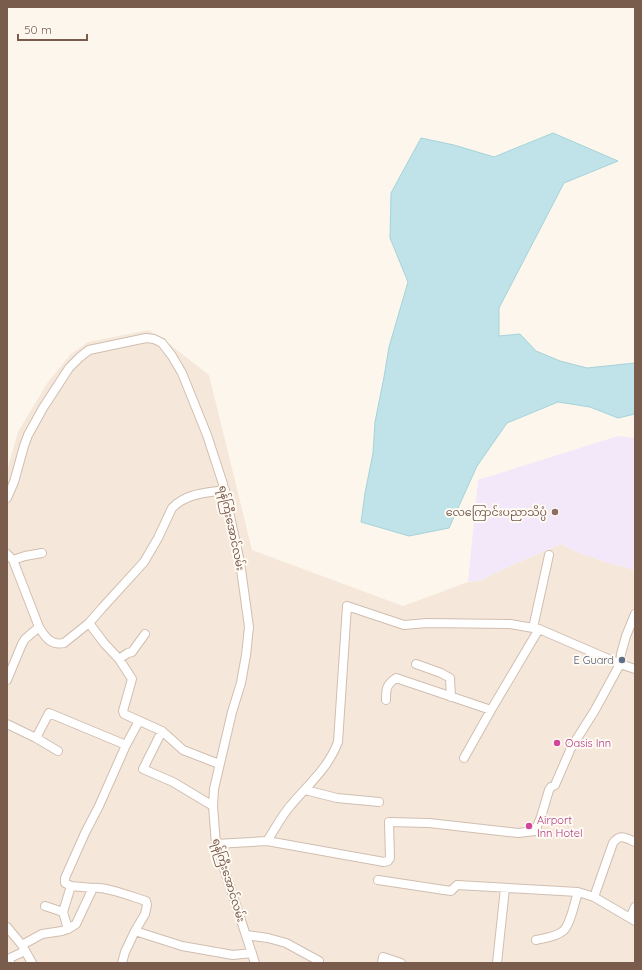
<svg xmlns="http://www.w3.org/2000/svg" width="642" height="970" font-family="Quicksand,'Noto Sans Myanmar',sans-serif">
	<rect width="100%" height="100%" fill="#fdf6ec"/>
	<path fill="#f5e8da" d="M149 330 168 343 209 375 252 550 403 606 468 582 482 580 501 570 561 544 579 553 609 563 635 570V963H7V471L18 432 48 382 71 354 88 342Z"/>
	<path fill="#f3e8fa" d="M618 436 635 438V570L609 563 579 553 561 544 501 570 482 580 468 582 478 480Z"/>
	<path fill="#bfe3e8" stroke="#a5d3da" d="M553 133 618 161 564 183 499 308V336L520 334 536 351 560 361 587 368 635 363V414L618 418 590 407 558 402 507 423 477 466 449 528 409 536 361 522 365 493 373 453 375 422 384 377 389 347 408 282 390 238 391 193 421 138 454 145 494 157Z"/>
	<g fill="none" stroke-linecap="round" stroke-linejoin="round">
		<defs>
			<path id="minor" d="M7 498 14 482 24 446 28 435 43 408 69 368 80 357 89 350 146 338 154 339 162 343 172 356 182 373 207 435 223 484 240 562 249 627 246 655 241 683 232 712 214 789 213 806 216 844 255 963
				M7 554 13 560 39 627 25 639 22 644 7 680
				M13 560 25 556 42 553
				M89 623 104 643 119 659 132 679 123 711 124 714 162 731 183 750 219 764
				M39 627C45 637 51 646 64 643L89 623 103 607 114 595 144 562 158 538 172 508C187 493 205 493 225 490
				M533 628 549 555
				M119 659 128 653 132 652 145 634
				M416 664 441 673 450 678 451 697
				M386 700C386 689 386 685 396 678L491 710
				M7 724 36 738 58 751
				M162 731 143 769 173 782 213 806
				M36 738 49 713 126 745
				M464 758 491 710 539 629
				M305 790 337 798 379 802
				M267 841C275 829 282 815 291 805 308 785 329 767 338 742L347 606 404 625 427 623 510 624 539 629 620 664 635 669
				M216 844 267 841 384 862 388 861 390 858 389 822 429 823 518 833 535 831 541 817 549 790 551 787 555 785 571 748 595 710 620 664 621 654 626 636 635 614
				M378 880 451 891 457 885 578 892 594 897 635 921
				M93 888C105 886 133 897 146 901L147 905 145 914 135 931 125 952 122 963
				M594 897 613 843C620 833 626 838 635 842
				M45 906 63 912 68 929
				M63 912 71 886
				M630 918 635 907
				M7 927 22 945 32 963
				M135 931 182 946 233 955 252 953
				M246 935 268 938 286 943 319 961
				M536 940C545 938 556 937 563 931 570 926 575 901 578 892
				M22 945 42 934 62 931 68 929 76 924 93 888 71 886 65 883V878L85 833 99 806 126 745 139 721
				M10 963V958L25 951
				M382 963 383 957 401 963
				M497 963 505 888"/>
		</defs>
		<use href="#minor" stroke="#d1beb0" stroke-width="10"/>
		<use href="#minor" stroke="#fff" stroke-width="8"/>
	</g>
	<circle fill="#8d6e63" stroke="#fffaf3" stroke-width="1.5" cx="555" cy="512" r="4"/>
	<circle fill="#5c6f8a" stroke="#fffaf3" stroke-width="1.5" cx="622" cy="660" r="4"/>
	<g fill="#d1479c" stroke="#fffaf3" stroke-width="1.5">
		<circle cx="557" cy="743" r="4"/>
		<circle cx="529" cy="826" r="4"/>
	</g>
	<g text-anchor="middle" dominant-baseline="central" stroke-width="4" stroke-linejoin="round" paint-order="stroke">
		<g font-size="11" fill="#785e54" stroke="#fffaf3" text-anchor="end">
			<text x="547" y="512">လေကြောင်းပညာသိပ္ပံ</text>
		</g>
		<g font-size="11" fill="#7a5c4d" stroke="#fffaf3">
			<text transform="translate(232 528) rotate(78)">ရန်ကြီးအောင်လမ်း</text>
			<text transform="translate(229 880) rotate(73)">ရန်ကြီးအောင်လမ်း</text>
		</g>
		<g font-size="11" fill="#4e5e75" stroke="#fffaf3" text-anchor="end">
			<text x="614" y="660">E Guard</text>
		</g>
		<g font-size="11" fill="#b23c85" stroke="#fffaf3" text-anchor="start">
			<text x="565" y="743">Oasis Inn</text>
			<text x="537" y="820">Airport<tspan x="537" dy="13">Inn Hotel</tspan></text>
		</g>
	</g>
	<rect width="642" height="970" fill="none" stroke="#7a5c4d" stroke-width="16"/>
	<path d="M18 34v6h69v-6" fill="none" stroke="#7a5c4d" stroke-width="2"/>
	<text x="24" y="34" font-size="12" fill="#7a5c4d" stroke="#fffaf3" stroke-width="3" paint-order="stroke">50 m</text>
</svg>
